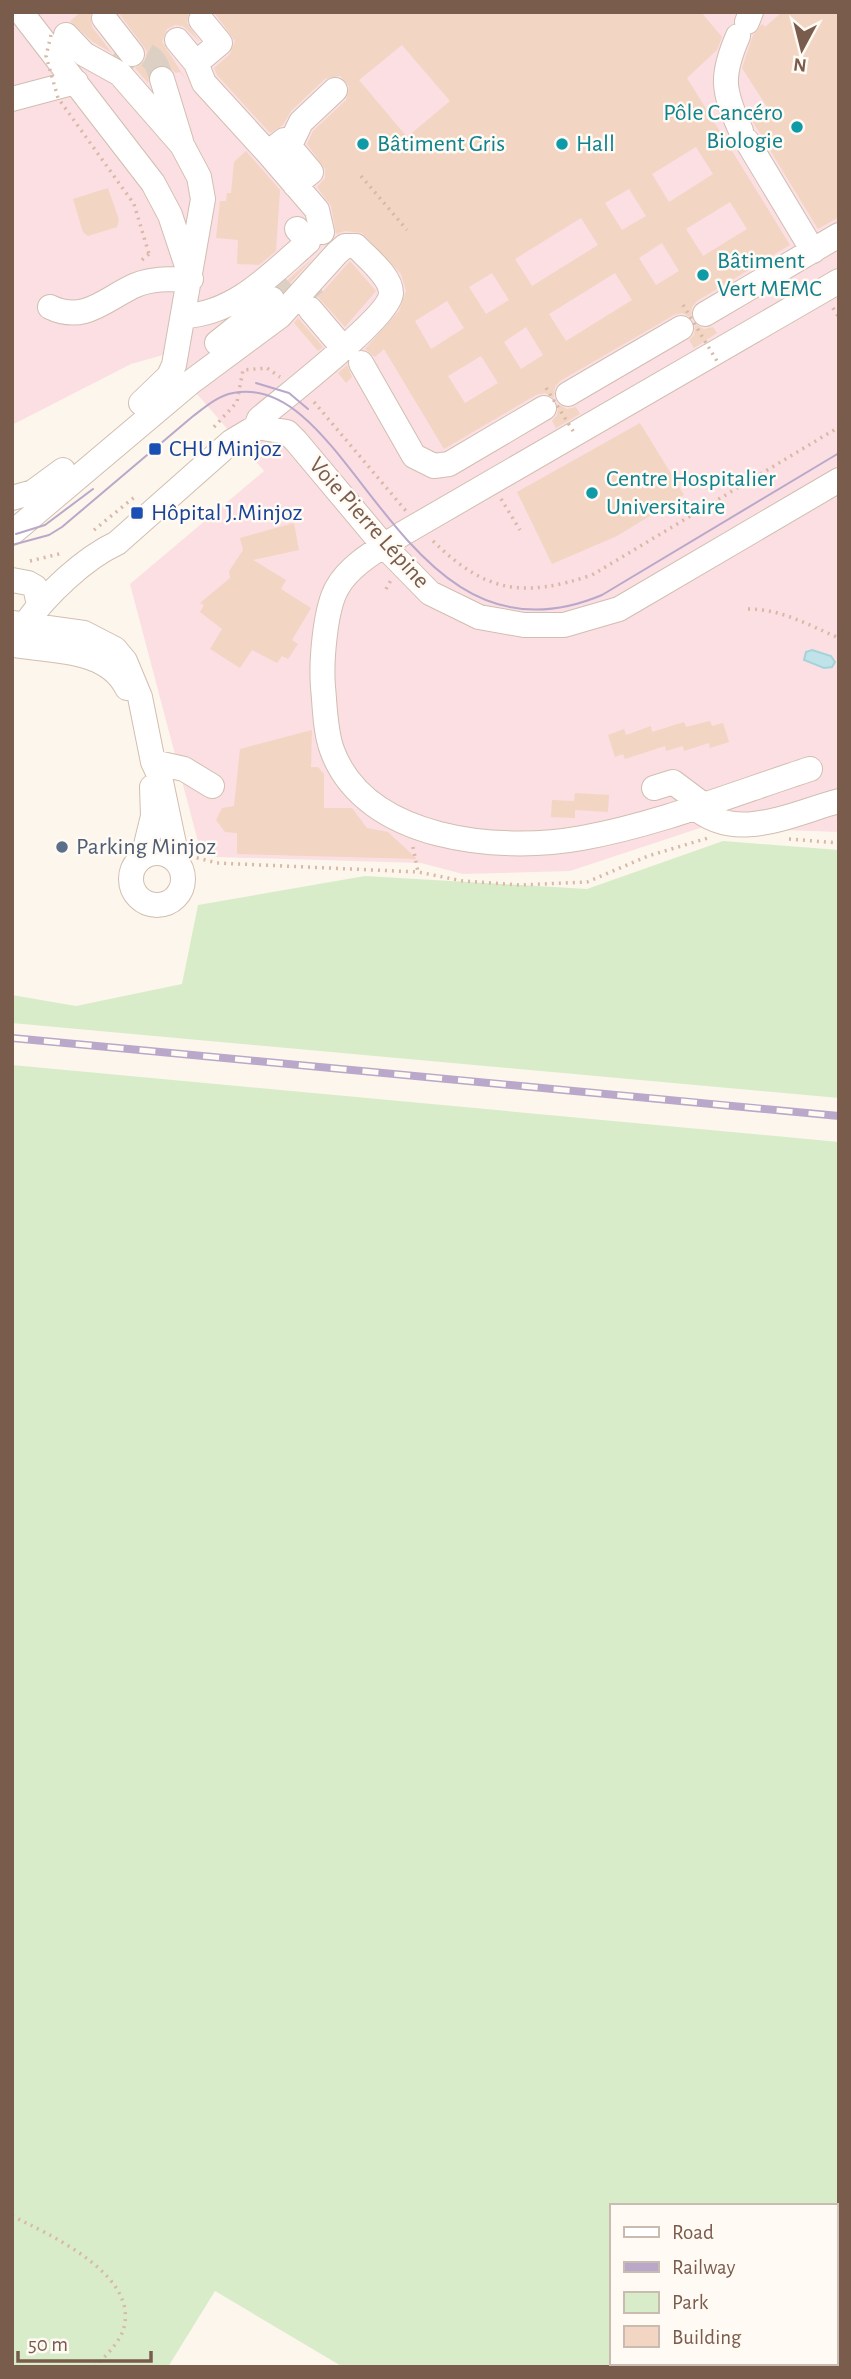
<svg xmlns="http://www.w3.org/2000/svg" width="851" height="2379" font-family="'Alegreya Sans',sans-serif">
	<rect width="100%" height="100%" fill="#fdf6ec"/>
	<path fill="#fbdfe3" d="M12 12H839V832L703 827 570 871 463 874 421 863 217 857 201 853 130 584 264 471 163 355 131 364 12 425Z"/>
	<path fill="#d8ecc9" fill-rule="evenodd" d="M723 841 839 850V1098L12 1023V995L76 1006 182 984 198 905 365 876 587 889Z
		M12 1065 839 1142V2367H343L215 2291 168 2367H12ZM611 2206H835V2363H611Z"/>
	<path fill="#bfe3e8" stroke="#a5d3da" stroke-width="2" d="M812 650 831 656 835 662 832 667 824 668 804 660 806 652Z"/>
	<path fill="#f3d5c3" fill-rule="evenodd" d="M81 12H90L92 27 112 53 93 42 70 21Z
		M118 12H189L187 23 199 41 183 26 175 25 167 29 162 42 187 81 180 72 176 73 166 65H158L151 69 148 83 135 68 145 60 147 51Z
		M214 12H701L722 37 717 50 687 78 790 245 697 301 692 307 691 318 682 313 674 315 560 381 555 387 554 398 545 393 536 395 444 449 384 349 375 357 365 349 399 311 406 291 401 274 362 233 345 231 336 234 331 206 317 187 325 178V169L307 144 313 131 346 100 349 86 340 76 325 79 291 111 283 125 270 133 217 75 214 68 230 54 235 41ZM402 45 450 101 407 137 359 80ZM696 147 713 174 669 202 652 174ZM629 189 646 216 622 230 605 203ZM730 202 747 229 703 256 686 229ZM581 218 598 245 532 286 515 259ZM662 243 679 271 656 285 639 258ZM492 273 509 300 486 314 469 287ZM615 273 632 300 566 341 549 314ZM447 301 464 328 431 349 415 321ZM526 327 543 355 521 369 504 342ZM481 356 498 383 465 403 448 376Z
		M782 12H839V217L818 229 753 122 769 110 742 68 753 35 762 24 765 27Z
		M246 151 302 215 280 190 276 251 259 265 237 264 238 240 216 238 220 201H226L227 193H231L234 162Z
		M108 188 119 220 117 227 88 236 83 232 73 199Z
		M313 258 284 290 280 287 291 277Z
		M350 261 376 291 345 327 318 297Z
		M298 318 323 347 318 351 294 323Z
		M695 324 704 329 713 327 717 333 694 348 689 340 694 335Z
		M347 365 352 377 346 383 338 373Z
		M558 404 567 409 576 407 580 414 556 428 552 421 557 415Z
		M640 423 684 495 617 536 552 564 517 492Z
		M294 523 299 550 253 560 286 580 281 589 311 608 292 640 298 644 288 659 282 656 277 663 252 650 240 668 210 649 222 629 200 612 204 605 200 603 230 578 229 571 243 550 240 538Z
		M710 721 712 726 723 723 729 742 710 748 709 743 684 751 683 746 666 751 665 746 625 759 623 754 615 757 608 735 624 729 626 735 651 726 652 732 684 722 686 727Z
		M312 730 311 767H318L324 774V808H352L367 828 388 832 417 859 237 854V833L225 832 216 820 222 808 234 806 240 749Z
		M575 793 609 795 608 812 575 810V818L551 817 552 800 574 801Z"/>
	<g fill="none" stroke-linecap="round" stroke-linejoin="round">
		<path stroke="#dcd0c4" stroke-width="24" stroke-dasharray="24 12" stroke-linecap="butt" d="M120 70C122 55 139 48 151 58 157 62 159 72 162 79
			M272 299 295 278 318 304"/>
		<defs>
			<path id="minor" d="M21 12 153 183 170 215 190 275
				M104 18 132 54
				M747 22 751 12
				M66 35 84 54 120 74 182 145 199 177 203 199 174 365 169 376 141 403
				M738 36C720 77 723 91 741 131
				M177 40 196 63 220 43 201 20
				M196 63 204 83 268 153
				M162 79 181 141
				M12 99 76 82
				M747 141 813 251
				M289 147 301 122 335 90
				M295 185 311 172 284 140 268 153 317 210 322 232
				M50 307C85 324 106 298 136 285 153 278 173 279 191 279
				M310 309 344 349
				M705 314 839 235
				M184 316C235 314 272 273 308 242L297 229
				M217 343 272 299
				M361 363 414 456 434 466 449 464 544 408
				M568 394 681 328
				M12 498 33 492 63 470
				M12 533 191 382 280 316 337 253 345 246H356C367 258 391 276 391 293 390 317 282 399 259 419L256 427
				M12 580 28 583 35 587 39 605
				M12 623 84 633 115 649 125 661 140 697 153 762 160 777 174 844 169 856
				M25 624C47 594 83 559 117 543L231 442 256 427 287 432 296 441 384 546 430 593 479 617 524 625H564L619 609 839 480
				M12 645C51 651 108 648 127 688
				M153 762 184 769 212 786
				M810 769C736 793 659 824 582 838 500 853 365 841 332 750 325 731 325 707 323 687 321 662 325 609 337 588 350 564 381 548 402 534L839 281
				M654 788 673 782 701 803
				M693 806C736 844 790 814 839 801
				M131 879a26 26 0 1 1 52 0a26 26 0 1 1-52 0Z
				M143 857 153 816 152 787"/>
		</defs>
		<use href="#minor" stroke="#d1beb0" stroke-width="26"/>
		<path stroke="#d9b8a5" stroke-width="3.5" stroke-dasharray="2 5" stroke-linecap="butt" d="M361 176 407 230
			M142 260 149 254
			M833 308 839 318
			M314 402 406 511
			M214 427 237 402 243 370 267 368 280 377
			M501 499 520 530
			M94 530 137 495
			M433 541C486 593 523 598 592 575L839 427
			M30 561 63 553
			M386 589 391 580
			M748 609C782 609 808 625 839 638
			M789 839 839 843
			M413 847 418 872
			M190 856 217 863 418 872 463 881 520 885 587 882 648 856 708 838
			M12 2216C49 2234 132 2272 125 2322 123 2340 107 2354 95 2367"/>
		<use href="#minor" stroke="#fff" stroke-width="24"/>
		<path stroke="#b9a8c9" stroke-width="2" d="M256 383 289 393 308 409
			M16 534 45 525 93 489
			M12 545 49 535 62 527 192 417C204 408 217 396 233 393 354 369 401 680 602 595L839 453"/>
		<defs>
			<path id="rail" d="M12 1038 839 1116"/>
		</defs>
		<use href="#rail" stroke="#b9a8c9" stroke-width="8"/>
		<use href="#rail" stroke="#fffaf3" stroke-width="5" stroke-dasharray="16" stroke-linecap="butt"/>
		<path stroke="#d9b8a5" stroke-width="3.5" stroke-dasharray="2 5" stroke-linecap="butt" d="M51 35 46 56 58 98 134 204 149 254
			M683 305 717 361
			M546 388 575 434"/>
	</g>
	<g fill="#0f9aa8" stroke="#fffaf3" stroke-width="2.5">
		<circle cx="797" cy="127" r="7"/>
		<circle cx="363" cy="144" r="7"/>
		<circle cx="562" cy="144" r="7"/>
		<circle cx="703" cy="275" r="7"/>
		<circle cx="592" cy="493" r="7"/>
	</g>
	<g fill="#1a4fb4" stroke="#fffaf3" stroke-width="2.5">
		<rect x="148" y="442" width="14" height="14" rx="3.5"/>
		<rect x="130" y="506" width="14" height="14" rx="3.5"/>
	</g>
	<circle fill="#5c6f8a" stroke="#fffaf3" stroke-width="2.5" cx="62" cy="847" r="7"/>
	<g text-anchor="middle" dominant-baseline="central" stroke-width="5" stroke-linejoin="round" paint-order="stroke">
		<g font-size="24" fill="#0d838f" stroke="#fffaf3" text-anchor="start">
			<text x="783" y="113" text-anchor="end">Pôle Cancéro<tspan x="783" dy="28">Biologie</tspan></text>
			<text x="377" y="144">Bâtiment Gris</text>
			<text x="576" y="144">Hall</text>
			<text x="717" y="261">Bâtiment<tspan x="717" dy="28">Vert MEMC</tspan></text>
			<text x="606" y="479">Centre Hospitalier<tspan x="606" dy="28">Universitaire</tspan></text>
		</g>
		<g font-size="24" fill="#164399" stroke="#fffaf3" text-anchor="start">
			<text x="169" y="449">CHU Minjoz</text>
			<text x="151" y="513">Hôpital J.Minjoz</text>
		</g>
		<g font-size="24" fill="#7a5c4d" stroke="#fffaf3">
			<text transform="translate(369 523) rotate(48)">Voie Pierre Lépine</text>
		</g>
		<g font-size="24" fill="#4e5e75" stroke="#fffaf3" text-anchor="start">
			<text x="76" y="847">Parking Minjoz</text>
		</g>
	</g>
	<rect width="851" height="2379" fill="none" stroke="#7a5c4d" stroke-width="28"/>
	<rect x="610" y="2204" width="228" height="161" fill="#fffaf3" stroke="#cabbb1" stroke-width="2"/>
	<rect x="624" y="2227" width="35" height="10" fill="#ffffff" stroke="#cabbb1" stroke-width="2"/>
	<text x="672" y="2239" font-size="21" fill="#7a5c4d">Road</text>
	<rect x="624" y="2262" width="35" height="10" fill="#b9a8c9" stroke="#cabbb1" stroke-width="2"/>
	<text x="672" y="2274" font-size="21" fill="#7a5c4d">Railway</text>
	<rect x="624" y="2292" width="35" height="21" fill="#d8ecc9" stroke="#cabbb1" stroke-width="2"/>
	<text x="672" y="2309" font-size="21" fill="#7a5c4d">Park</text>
	<rect x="624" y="2326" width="35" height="21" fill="#f3d5c3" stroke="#cabbb1" stroke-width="2"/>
	<text x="672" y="2344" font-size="21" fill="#7a5c4d">Building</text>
	<g transform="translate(802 49) rotate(187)" stroke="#fffaf3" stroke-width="5" paint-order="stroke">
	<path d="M0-5L12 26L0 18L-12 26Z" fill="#7a5c4d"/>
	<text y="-10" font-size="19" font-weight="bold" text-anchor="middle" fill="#7a5c4d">N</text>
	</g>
	<path d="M18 2351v10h133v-10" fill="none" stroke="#7a5c4d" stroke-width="3.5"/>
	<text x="28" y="2351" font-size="21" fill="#7a5c4d" stroke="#fffaf3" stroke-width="5" paint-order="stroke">50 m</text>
</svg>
